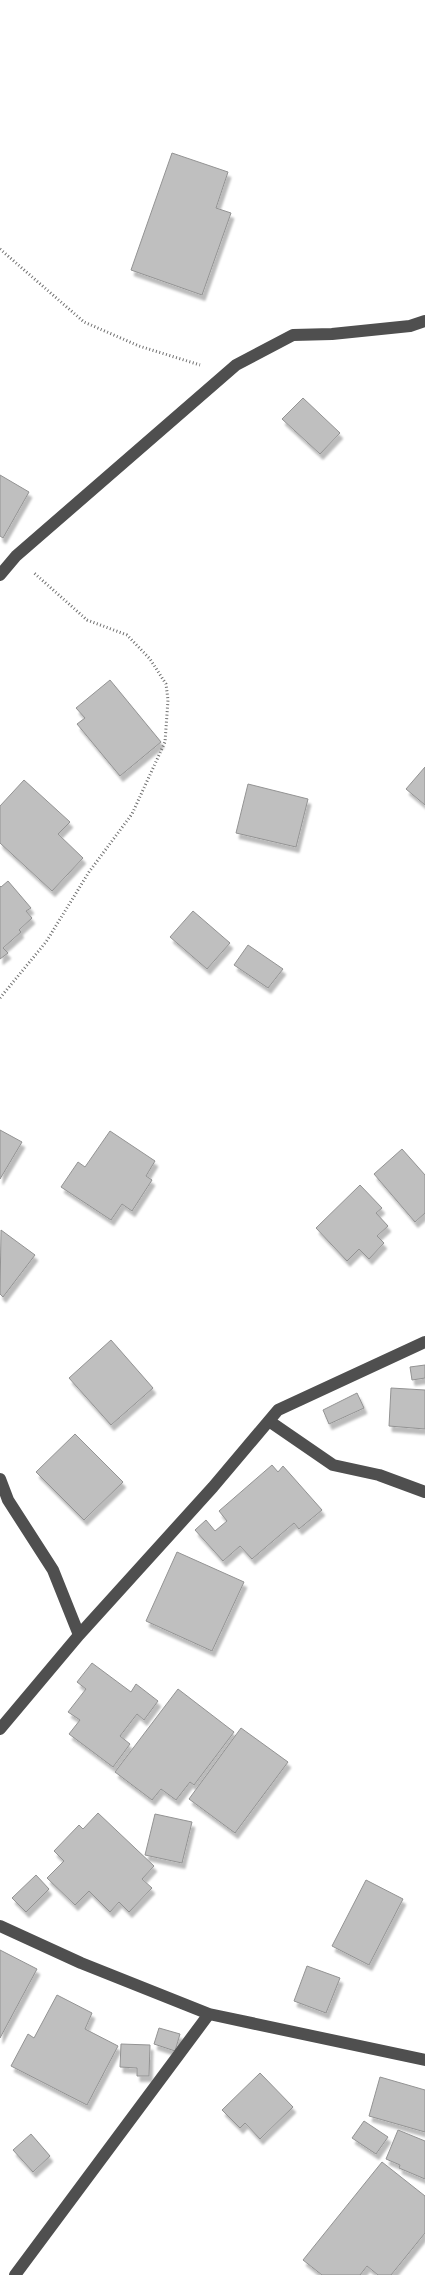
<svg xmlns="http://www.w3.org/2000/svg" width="425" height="2275" font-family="Manrope,sans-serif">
	<defs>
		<filter id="shadow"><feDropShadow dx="3" dy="5.5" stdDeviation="1" flood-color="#0004"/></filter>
	</defs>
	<rect width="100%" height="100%" fill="#fff"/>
	<path fill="#bfbfbf" stroke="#939393" filter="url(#shadow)" d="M172 153 228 172 216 208 231 213 202 295 131 270Z
		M303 398 340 433 320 454 282 419Z
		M0 475 29 492 3 538 0 536Z
		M110 680 161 742 120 776 77 724 85 718 76 708Z
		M425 767V805L406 789Z
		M24 780 70 822 58 834 83 858 52 891 0 843V806Z
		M248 784 308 799 296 847 236 833Z
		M8 881 31 908 26 911 32 918 19 930 21 932 3 948 8 953 0 959V886L1 887Z
		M193 911 230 943 207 969 170 937Z
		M248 945 283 969 268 988 234 965Z
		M0 1130 22 1142 0 1179Z
		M110 1131 155 1161 146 1176 152 1180 132 1211 122 1204 111 1220 61 1187 78 1162 85 1167Z
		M402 1149 425 1175V1213L415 1222 374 1174Z
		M360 1185 382 1208 376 1213 388 1226 377 1236 384 1243 369 1259 359 1249 347 1261 316 1228Z
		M1 1230 35 1255 3 1297 0 1294Z
		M111 1340 153 1388 111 1425 69 1378Z
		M425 1365V1378L412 1380 410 1367Z
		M391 1388 425 1390V1429L389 1426Z
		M357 1393 364 1408 329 1424 323 1410Z
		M75 1434 123 1482 84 1520 36 1472Z
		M272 1465 278 1472 283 1466 322 1510 299 1529 294 1523 252 1559 240 1546 223 1561 195 1530 206 1520 215 1531 227 1521 219 1511Z
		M177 1552 244 1582 212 1651 146 1621Z
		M92 1663 131 1692 136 1684 158 1701 144 1720 137 1714 120 1736 130 1744 113 1767 69 1734 80 1720 68 1712 86 1689 77 1682Z
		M178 1689 234 1732 194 1785 190 1782 176 1800 161 1789 152 1800 115 1772Z
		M241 1728 288 1762 235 1833 189 1799Z
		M98 1813 154 1866 142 1879 152 1888 129 1912 119 1902 110 1912 89 1891 75 1905 47 1878 64 1861 54 1851 79 1825 83 1829Z
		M155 1814 192 1822 182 1863 145 1855Z
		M36 1875 49 1889 26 1912 12 1898Z
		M366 1880 403 1899 369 1965 332 1946Z
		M0 1950 37 1969 0 2038Z
		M307 1966 340 1978 326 2013 294 2001Z
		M57 1995 92 2013 85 2029 118 2046 87 2105 11 2066 28 2034 34 2038Z
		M159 2028 180 2034 175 2051 154 2044Z
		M121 2044 150 2045 149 2076H137V2068L120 2067Z
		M260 2073 293 2107 260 2139 245 2123 240 2128 222 2110Z
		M380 2077 425 2090V2132L369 2116Z
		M364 2121 388 2137 376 2154 352 2138Z
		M398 2130 425 2141V2179L399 2168 400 2165 386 2159Z
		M31 2134 50 2156 33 2172 13 2150Z
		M382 2162 425 2196V2233L391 2275H378L367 2266 360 2275H322L303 2260Z"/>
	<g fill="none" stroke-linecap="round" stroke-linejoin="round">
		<path stroke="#717171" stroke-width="3" stroke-dasharray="1 2.5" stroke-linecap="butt" d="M0 249 84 322 139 346 200 365
			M0 998 46 942 89 872 132 814 165 742 168 700 166 684 150 659 127 635 87 620 33 572"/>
		<path stroke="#4f4f4f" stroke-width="12" d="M0 575 16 556 236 365 293 335 332 334 410 326 425 321
			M269 1421 333 1465 379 1475 425 1492
			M0 1479 8 1500 53 1570 79 1635
			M0 1729 79 1635 213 1487 278 1410 425 1342
			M0 1926 81 1963 209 2014 425 2060
			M15 2275 209 2014"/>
	</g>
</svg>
